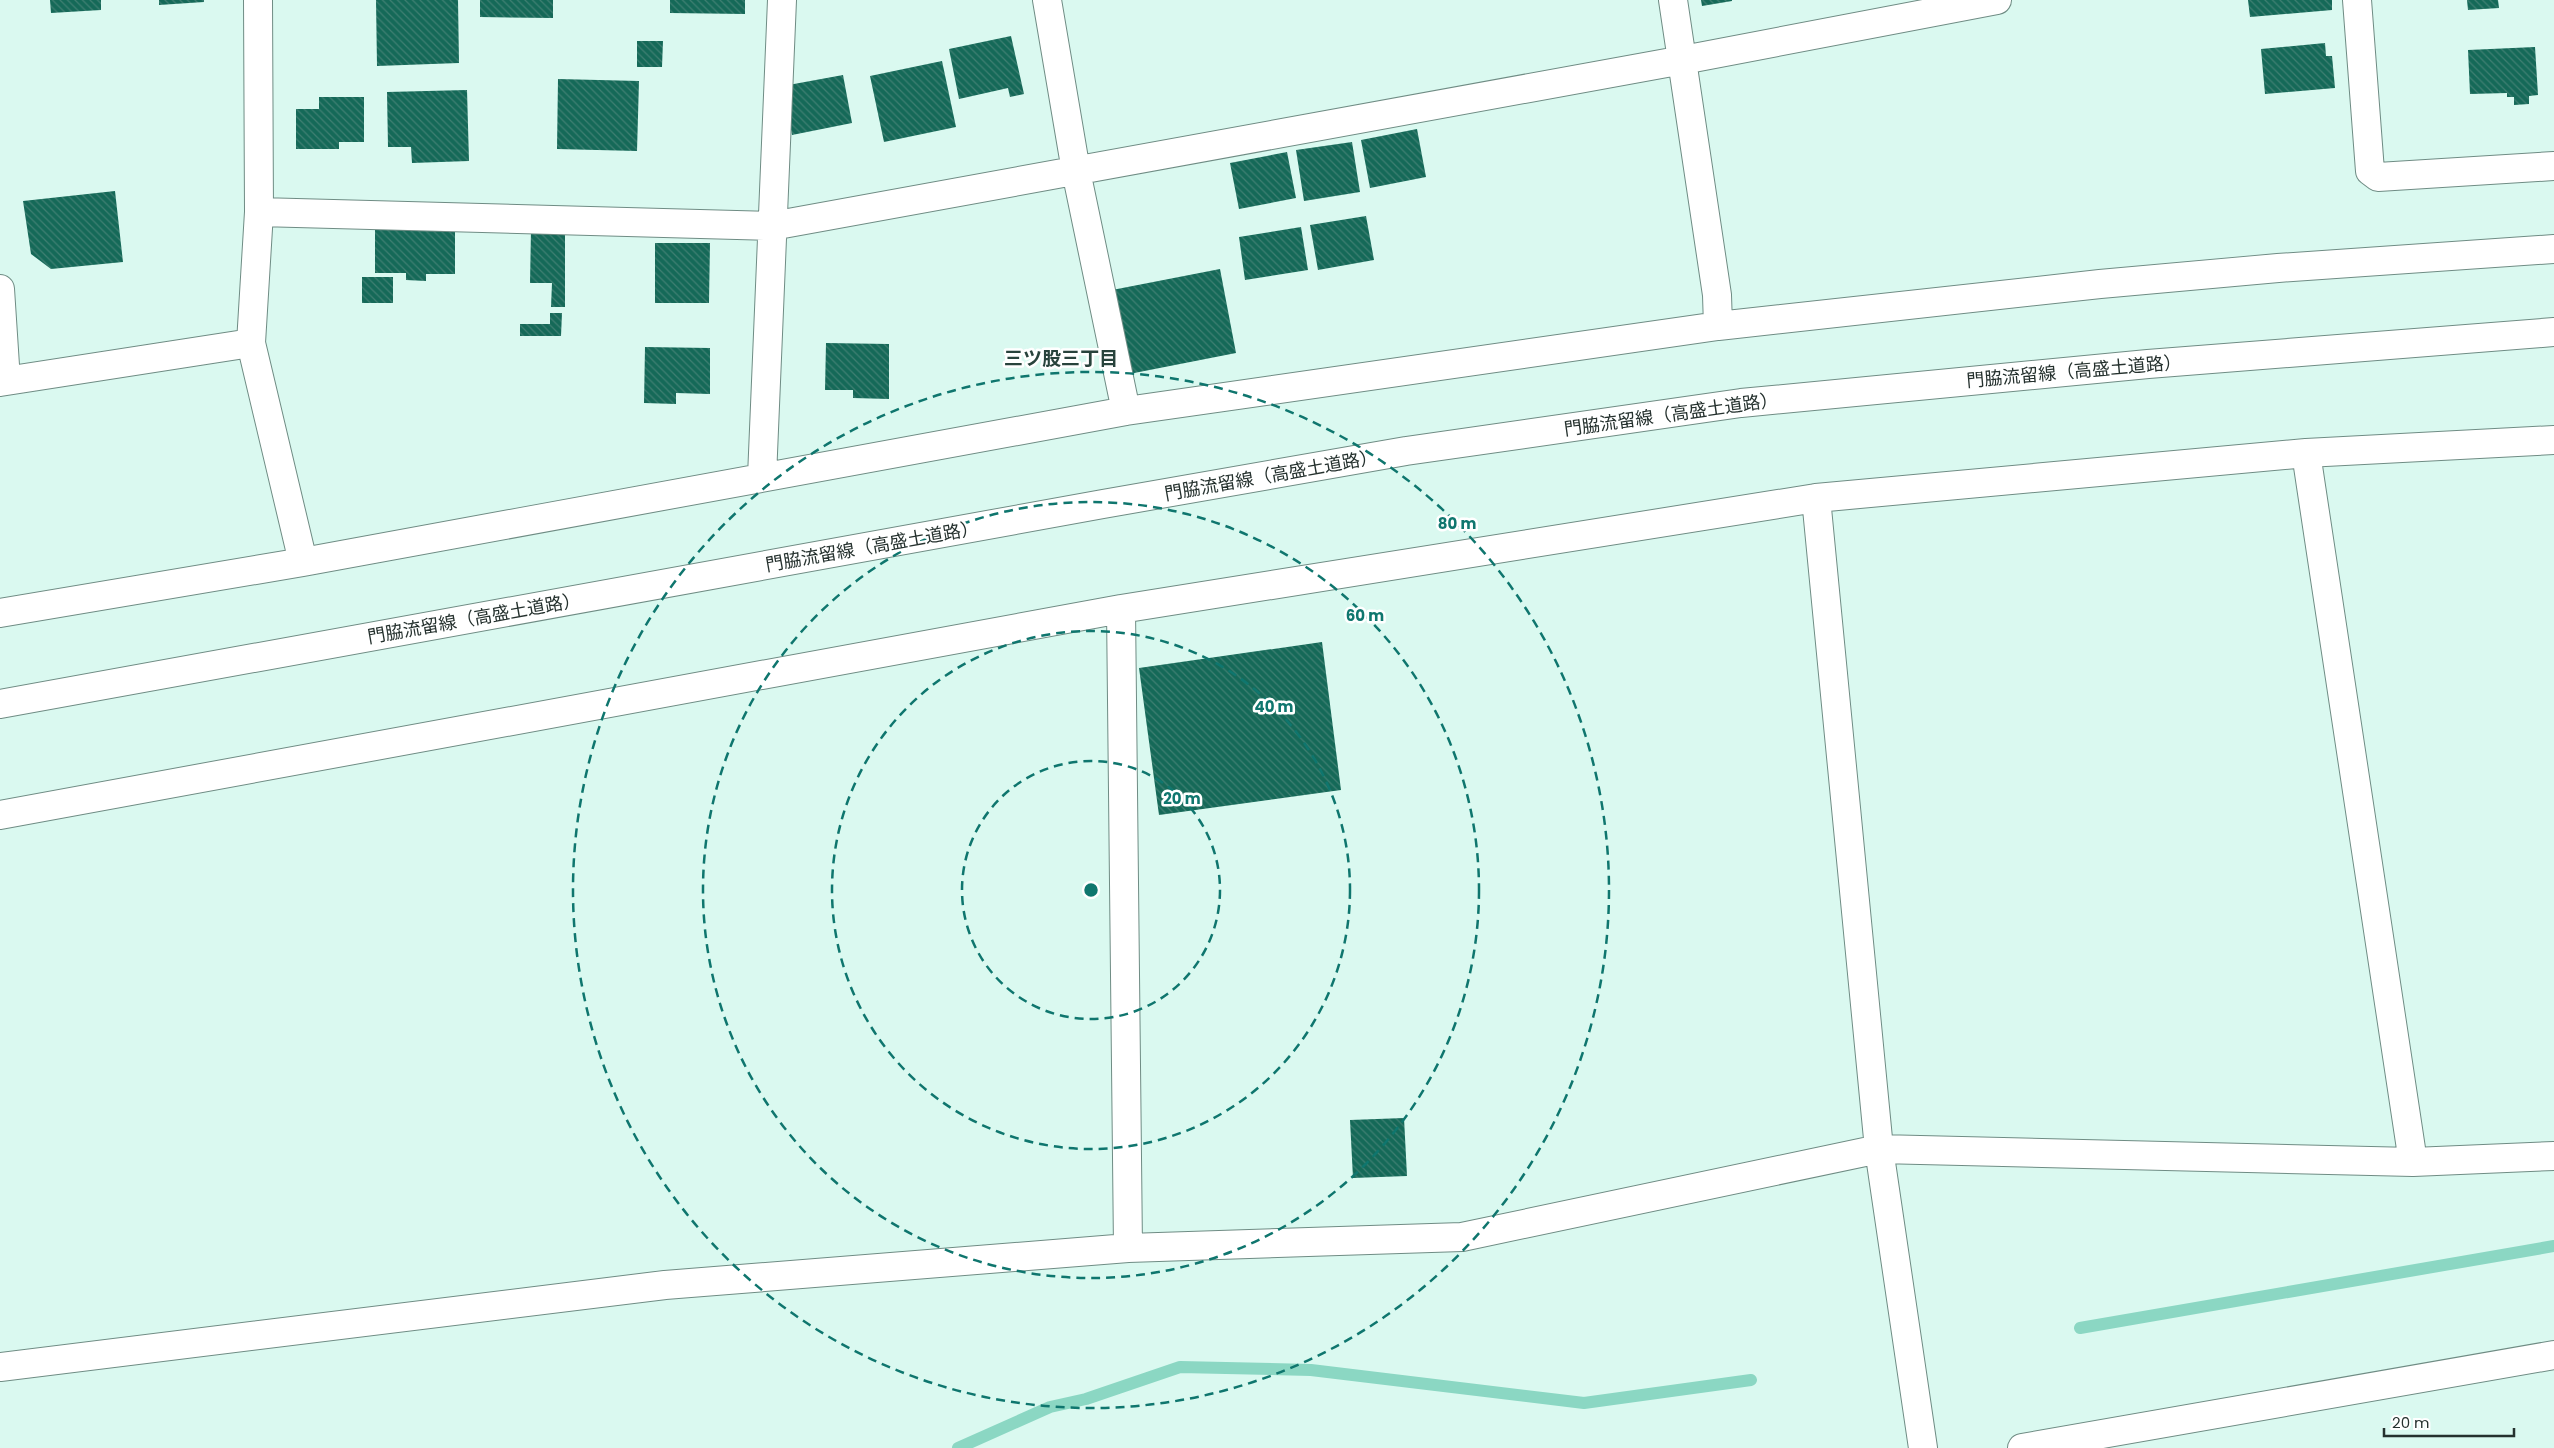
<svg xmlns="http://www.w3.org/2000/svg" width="2554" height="1448" font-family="Poppins,'Noto Sans JP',sans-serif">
	<defs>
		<pattern id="building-back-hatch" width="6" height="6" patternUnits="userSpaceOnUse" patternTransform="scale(1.25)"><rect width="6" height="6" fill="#156958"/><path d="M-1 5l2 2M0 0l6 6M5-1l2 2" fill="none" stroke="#3f7f72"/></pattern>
	</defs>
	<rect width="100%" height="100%" fill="#daf9f0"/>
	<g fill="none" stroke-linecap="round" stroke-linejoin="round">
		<path stroke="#8bd7c3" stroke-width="12" d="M2080 1328 2554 1246
			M958 1448 1050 1407 1086 1399 1180 1367 1311 1370 1584 1403 1751 1380"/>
	</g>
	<path fill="url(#building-back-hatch)" d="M50 0H101V10L51 13Z
		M159 0H204V2L159 5Z
		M376 0H458L459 63 377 66Z
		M480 0H553V18L480 17Z
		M670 0H745V14L670 13Z
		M1701 0H1732V1L1702 6Z
		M2248 0H2332V10L2250 17Z
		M2467 0H2498L2499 8 2468 10Z
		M1011 36 1024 94 1010 97 1008 88 959 99 949 49Z
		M637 41H663L662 67H637Z
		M2325 43 2326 56H2332L2335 88 2265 94 2261 49Z
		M2535 47 2538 95 2529 96V104L2514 105V97H2507V93L2470 94 2468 50Z
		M942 61 956 127 884 142 870 76Z
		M843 75 852 123 792 135 783 86Z
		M558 79 639 81 637 151 557 149Z
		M467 90 469 161 412 163 411 147H388L387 92Z
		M319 97H364V142H339V149H296V109H319Z
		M1417 129 1426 177 1370 188 1361 140Z
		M1352 142 1360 192 1304 201 1296 150Z
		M1287 152 1296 198 1239 209 1230 163Z
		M115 191 123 262 51 269 31 254 23 201Z
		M1366 216 1374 260 1318 270 1310 225Z
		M1301 227 1308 270 1245 280 1239 237Z
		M375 228 455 229V274H426V281L406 280V273H375Z
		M531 230 565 231V307H551L552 283H530Z
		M655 243H710L709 303H655Z
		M1220 269 1236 353 1124 375 1107 291Z
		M362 277H393V303H362Z
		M550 313H562L561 336H520V324H550Z
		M826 343 889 344V399L853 398V390H825Z
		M645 347 710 348V394L676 393V404L644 403Z
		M1322 642 1341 790 1159 815 1139 668Z
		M1404 1118 1407 1176 1353 1178 1350 1120Z"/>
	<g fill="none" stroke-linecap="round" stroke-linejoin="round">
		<defs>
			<path id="minor" d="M258 0 259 212 251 343 303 562
				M1047 0 1076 171 1126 411
				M1673 0 1717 295 1718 326
				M2357 0 2370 171 2378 177 2554 166
				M259 212 772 226 1683 60 1997 0
				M0 289 6 381
				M0 382 251 343
				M2306 453 2413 1162
				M762 477 782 0
				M1816 498 1879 1149 1923 1448
				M1121 609 1128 1248
				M0 613 303 562 1126 411 1718 326 2100 284 2278 268 2554 249
				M0 815 1121 609 1816 498 2306 453 2554 440
				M0 1367 665 1285 1128 1248 1462 1237 1879 1149 2413 1162 2554 1156
				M2022 1448 2554 1355"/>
			<path id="major" d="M0 704 1103 504 1406 451 1741 403 2148 364 2554 332"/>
		</defs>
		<use href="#minor" stroke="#6f8c84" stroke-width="30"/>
		<use href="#major" stroke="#6f8c84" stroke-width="30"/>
		<use href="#minor" stroke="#fff" stroke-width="28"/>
		<use href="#major" stroke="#fff" stroke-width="28"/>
	</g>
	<g fill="none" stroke="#0f766e" stroke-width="2.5" stroke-dasharray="9 6">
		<circle cx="1091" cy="890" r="129"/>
		<circle cx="1091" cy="890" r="259"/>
		<circle cx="1091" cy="890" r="388"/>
		<circle cx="1091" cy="890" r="518"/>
	</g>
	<g text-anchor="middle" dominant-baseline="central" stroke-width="5" stroke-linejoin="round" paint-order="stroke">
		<g font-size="18" fill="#25312e" stroke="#fff">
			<text transform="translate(2074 371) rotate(-5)">門脇流留線（高盛土道路）</text>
			<text transform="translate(1671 414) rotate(-8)">門脇流留線（高盛土道路）</text>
			<text transform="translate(1271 475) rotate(-10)">門脇流留線（高盛土道路）</text>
			<text transform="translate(872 546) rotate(-10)">門脇流留線（高盛土道路）</text>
			<text transform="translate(474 618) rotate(-10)">門脇流留線（高盛土道路）</text>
		</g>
		<g font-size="19" font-weight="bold" fill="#28433c" stroke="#fff">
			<text x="1061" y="358">三ツ股三丁目</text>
		</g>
	</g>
	<circle cx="1091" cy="890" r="8" fill="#0f766e" stroke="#fff" stroke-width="2.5"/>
	<g font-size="15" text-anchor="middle" font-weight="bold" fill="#0f766e" stroke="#fff" stroke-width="5" stroke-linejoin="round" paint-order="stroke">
		<text x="1457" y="529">80 m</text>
		<text x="1365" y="621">60 m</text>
		<text x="1274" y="712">40 m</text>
		<text x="1182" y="804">20 m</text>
	</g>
	<path d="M2384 1428v8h130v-8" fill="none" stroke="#25312e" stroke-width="2.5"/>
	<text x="2392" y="1428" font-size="15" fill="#25312e" stroke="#ffffff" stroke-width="4" paint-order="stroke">20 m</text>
</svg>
